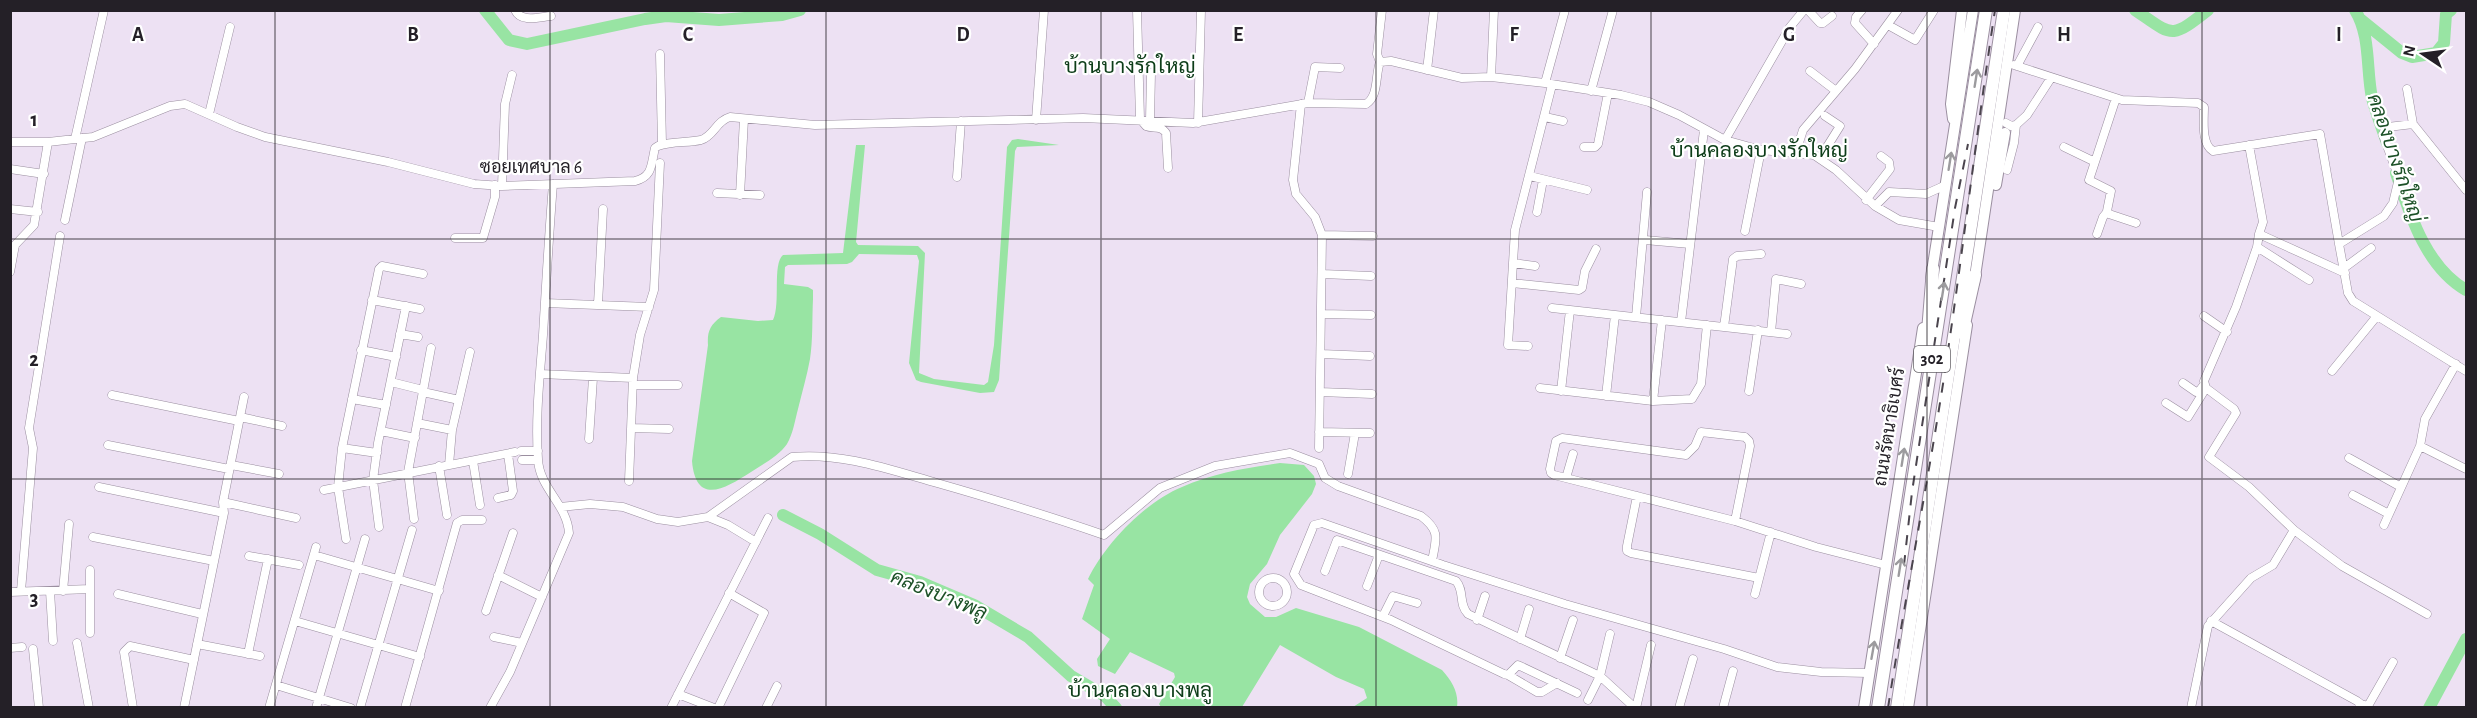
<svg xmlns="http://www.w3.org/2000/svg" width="2477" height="718" font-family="'Alegreya Sans',Sarabun,sans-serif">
	<rect width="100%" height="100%" fill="#ede1f3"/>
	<path fill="#98e4a3" d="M1018 139 1059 145 1017 147 1015 151 999 380 994 392 980 393 921 382 916 380 909 363 919 261 917 255 859 254 852 262 847 264 788 265 785 267 784 284 808 287 813 290V299C812 319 813 340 810 359 807 376 802 392 798 409 795 420 793 434 787 444 779 456 763 464 751 472 726 488 696 507 692 461L708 345C707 332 710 325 721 317L758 321 773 320C781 304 772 264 783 255L843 253 856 145H865L856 242 858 245 918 246 925 253 919 373 934 379 984 385 988 382 994 345 1007 147 1012 140Z
		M1280 463 1304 465 1314 476 1316 484 1312 494 1280 535 1267 564 1250 584 1247 597 1250 604 1265 617H1276L1296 608 1359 627 1442 670C1452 681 1459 693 1457 707H1353L1367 698 1364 689 1336 677 1280 645 1242 707H1161L1159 704 1175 677 1174 673 1130 652 1115 674 1098 666 1097 659 1110 639 1082 619 1094 585 1088 579C1105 544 1145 502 1182 487 1213 473 1246 468 1280 463Z"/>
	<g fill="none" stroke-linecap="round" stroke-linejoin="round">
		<path stroke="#98e4a3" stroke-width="12" d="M485 10 509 40 527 44 645 19 666 16 719 20 782 15 800 10
			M2135 10C2173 36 2170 40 2208 10
			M2355 10C2371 36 2366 69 2372 98 2376 113 2382 128 2387 143
			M2360 19 2402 53 2412 57 2436 53 2444 43 2446 14 2451 10
			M2396 173C2410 215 2426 267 2466 290
			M783 515 820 534 877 570 920 582 974 605 1028 637 1071 676 1105 696 1116 708
			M2429 708 2466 639"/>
		<defs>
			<path id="street" d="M515 10C521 23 539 17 551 16
				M1137 10 1140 119 1146 126C1153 129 1161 125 1166 133L1168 168
				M1808 10 1820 23H1823L1832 16
				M1862 10 1856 17 1855 23 1874 44
				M1888 25 1915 40 1934 10
				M660 54 662 144
				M1380 62 1377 54 1382 10
				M2014 65 2122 100 2198 103 2204 107C2204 120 2201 144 2213 151L2320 134 2339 244
				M2017 66 2038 27
				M1427 70 1434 10
				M1810 71 1836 91
				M1491 77 1494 10
				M1545 83 1565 10
				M2407 89 2413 124
				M1591 91 1613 10
				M2116 98 2089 180 2111 191 2107 211 2109 214 2136 223
				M1308 103 1315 67 1340 68
				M1301 104 1293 180 1296 194 1315 217 1322 235 1319 448
				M209 114 230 27
				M1545 117 1563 121
				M1036 120 1044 10
				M1150 120 1151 73
				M1198 123 1201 10
				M2006 123 2011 126 2016 125 2027 115 2051 78
				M75 139 104 10
				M1725 140 1790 27 1804 10
				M10 142H48L93 137 170 106 185 104 237 127 265 137 388 162 474 184 502 186 635 181C653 177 651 164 655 148L658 146C672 141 687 143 701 140 714 136 716 121 730 117L815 125 1083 118 1193 123 1308 103 1366 104C1379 96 1375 75 1380 62L1391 61 1462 78 1491 77 1545 83 1621 95 1649 102 1679 115 1725 140 1761 150 1814 155 1836 170 1875 206 1899 220 1939 227
				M2249 145 2263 222 2259 234 2345 273
				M1584 147H1595L1598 144 1608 93
				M2064 147 2093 161
				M1796 152 1803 130 1855 69 1898 10
				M1820 158 1840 126 1825 116
				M10 169 44 174
				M2007 170 2014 143 2016 125
				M1530 176 1587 190
				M957 177 961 121
				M502 186 505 104 512 75
				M2466 190 2413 124 2388 127 2385 129 2383 135 2399 178 2393 203 2384 216 2339 244 2348 293 2353 301 2466 371
				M717 193 760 195
				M740 195 744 119
				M1866 200 1890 169 1889 162 1881 156
				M1875 206 1889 192 1926 194 1946 185
				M10 209 38 212
				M1537 212 1543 180
				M65 220 82 138
				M1745 231 1761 150
				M2097 234 2103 217 2107 212
				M1322 235 1373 236
				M455 238H483L495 197V185
				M1645 240 1690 244
				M2257 247 2309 280
				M1513 263 1535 266
				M2344 268 2371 248
				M10 272 15 245 34 225 48 142
				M1322 274 1371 276
				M1512 283 1579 290 1582 288 1585 271 1596 249
				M372 300 420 309
				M545 303 649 307
				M598 304 603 209
				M1552 308 1787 334
				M1321 314 1371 315
				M2204 316 2227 332
				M1636 317 1647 192
				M1681 322 1704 130
				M1724 327 1733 259 1737 256 1761 254
				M1771 332 1776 279 1801 284
				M400 334 418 337
				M1528 346 1508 345 1515 230 1552 85
				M361 350 396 357
				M1321 354 1370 356
				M2332 371 2377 316
				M540 374 633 378
				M391 382 423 390
				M2183 383 2196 392 2200 390 2203 386
				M633 385H678
				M1540 388 1653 401 1692 399 1701 384 1707 325
				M1561 391 1570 310
				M1749 391 1758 330
				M423 392 459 400
				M1320 392 1372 394
				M112 395 239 421
				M1606 396 1615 315
				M352 399 386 405
				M1653 401 1662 320
				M2166 403 2188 417 2206 388
				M240 417 282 426
				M417 423 452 430
				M631 428 669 429
				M381 431 415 438
				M1319 432 1370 433
				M589 439 593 378
				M108 445 229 469
				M2420 446 2466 469
				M342 448 377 453
				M521 451H538
				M2349 458 2401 487
				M522 460H538
				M473 461 480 505
				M231 465 279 474
				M449 465 452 430 470 352
				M439 466 447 515
				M1348 474 1355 433
				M1566 478 1573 454
				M629 481 633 378 640 335 654 290 660 163
				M99 487 224 513
				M324 490 515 452
				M2353 495 2389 514
				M1637 496 1627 546V551L1631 553 1759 578
				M498 498 511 495 513 491 508 454
				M223 502 296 518
				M560 507 590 504 623 507 657 519 678 522 708 517 728 525 756 542
				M708 517 792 457C841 452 891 470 937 483 993 499 1049 516 1104 535L1160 488 1215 466 1290 453 1319 464 1325 478 1338 486 1421 516C1441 531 1436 539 1432 561
				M414 519 408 472 431 348
				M1735 521 1750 446 1749 441 1745 437 1701 432 1695 446 1686 455 1562 438 1556 441 1550 469 1551 473 1554 475 1735 521 1816 547 1886 565
				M2384 525 2420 446 2425 419 2456 364
				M379 527 373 480 378 443 406 306
				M2294 530 2342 566 2427 614
				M93 537 214 561
				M346 539 338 487 342 448 379 269 382 266 423 274
				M314 555 439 591
				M249 556 299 565
				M90 570V633
				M1325 571 1337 540 1456 581C1465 591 1458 604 1468 614L1600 676 1635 708
				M498 575 542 597
				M1259 592a14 14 0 1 1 28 0a14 14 0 1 1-28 0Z
				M1367 586 1379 555
				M21 591 33 448 29 428 60 236
				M50 591 53 641
				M63 591 69 524
				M10 592 90 589
				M118 594 202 614
				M1755 594 1771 532
				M486 611 513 533
				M1383 616 1393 596 1417 603
				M1477 620 1485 596
				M295 621 420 657
				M2211 621 2357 701 2361 704 2359 708
				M494 637 522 643
				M1520 639 1529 609
				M77 643 89 708
				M197 644 260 656
				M10 648 22 647
				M33 649 39 708
				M248 654 268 559
				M1560 658 1573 620
				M1508 675 1537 692H1542L1557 683
				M276 685 351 708
				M1577 693 1518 665 1508 675 1504 674 1391 620 1301 585 1294 574 1314 525 1322 523 1443 565 1565 604 1724 649 1777 667 1821 672 1869 673
				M678 694 714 708
				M1588 700 1600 676 1610 634
				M2361 704 2368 706 2393 662
				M133 708 124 652 130 646 194 660
				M184 708 224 513 223 502 244 397
				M269 708 316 547
				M316 708 365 539
				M360 708 412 530
				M405 708 457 523 462 520H482
				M490 708 510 672 569 533C567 504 539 488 538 459 535 418 540 375 543 335 546 285 549 234 553 184
				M671 708 768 518
				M718 708 764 613 729 593
				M766 708 777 686
				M1636 708 1651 645
				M1679 708 1693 659
				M1723 708 1733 671
				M2191 708 2208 626 2251 578 2273 565 2294 530 2249 487 2209 457 2236 413 2234 409 2206 388 2204 381 2236 307 2257 247 2259 234"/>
			<path id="secondary" d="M1953 119 1951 104 1962 10
				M1996 185 2005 133
				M1931 278 1973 10
				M1974 283 2015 10
				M1864 708 1923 328
				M1908 708 1967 325"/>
			<path id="primary" d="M1962 333 1975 275
				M1927 344 1933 269
				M1878 708 1986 10
				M1897 708 2004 10"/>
		</defs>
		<use href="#street" stroke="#9b8fa0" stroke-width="9"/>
		<use href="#secondary" stroke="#9b8fa0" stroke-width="12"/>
		<use href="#primary" stroke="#9b8fa0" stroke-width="14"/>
		<use href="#street" stroke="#fff" stroke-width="8"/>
		<use href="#secondary" stroke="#fff" stroke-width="10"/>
		<use href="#primary" stroke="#fff" stroke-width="12"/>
		<path stroke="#4b454e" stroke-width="2" stroke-dasharray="10 10" stroke-linecap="butt" d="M1904 565 1912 492 1955 208 1968 144
			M1888 708C1905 599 1926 492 1943 384 1962 260 1976 135 1995 10"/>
	</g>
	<defs><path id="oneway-shaft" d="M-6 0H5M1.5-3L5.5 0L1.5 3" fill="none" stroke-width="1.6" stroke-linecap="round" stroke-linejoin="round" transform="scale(1.5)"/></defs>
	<g stroke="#9c9b9e">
		<use href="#oneway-shaft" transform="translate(1976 78) rotate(-81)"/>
		<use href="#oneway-shaft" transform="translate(1950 161) rotate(-81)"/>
		<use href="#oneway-shaft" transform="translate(1943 291) rotate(-81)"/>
		<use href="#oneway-shaft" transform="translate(1903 457) rotate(-81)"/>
		<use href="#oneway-shaft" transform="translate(1900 567) rotate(-81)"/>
		<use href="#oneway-shaft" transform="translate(1873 650) rotate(-80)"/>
	</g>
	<path fill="none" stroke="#242027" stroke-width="1.5" stroke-opacity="0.55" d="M275 10V708M550 10V708M826 10V708M1101 10V708M1376 10V708M1651 10V708M1927 10V708M2202 10V708M10 239H2466M10 479H2466"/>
	<g text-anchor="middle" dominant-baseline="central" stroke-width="4.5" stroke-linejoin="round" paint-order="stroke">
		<rect fill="#fff" stroke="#666368" stroke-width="1.5" x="1914" y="346" width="36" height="26" rx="4.5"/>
		<g font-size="16" font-weight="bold" fill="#242027">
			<text x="1932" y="359">302</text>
		</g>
		<g font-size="18" fill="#242027" stroke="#fff">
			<text x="531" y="168">ซอยเทศบาล 6</text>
			<text transform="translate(1890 427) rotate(-81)">ถนนรัตนาธิเบศร์</text>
		</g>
		<g font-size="20" font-style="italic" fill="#1c5127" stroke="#fff">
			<text transform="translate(2395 158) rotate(71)">คลองบางรักใหญ่</text>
			<text transform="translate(939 595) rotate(22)">คลองบางพลู</text>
		</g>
		<g font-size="21" fill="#0d3d19" stroke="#fff">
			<text x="1130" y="66">บ้านบางรักใหญ่</text>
			<text x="1759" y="150">บ้านคลองบางรักใหญ่</text>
			<text x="1140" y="690">บ้านคลองบางพลู</text>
		</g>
	</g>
	<g font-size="20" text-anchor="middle" font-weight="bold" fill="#242027" stroke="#fff" stroke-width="4.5" stroke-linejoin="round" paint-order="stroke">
		<text x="138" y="41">A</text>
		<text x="413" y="41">B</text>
		<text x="688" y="41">C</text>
		<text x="963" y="41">D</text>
		<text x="1238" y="41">E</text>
		<text x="1514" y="41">F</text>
		<text x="1789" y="41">G</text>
		<text x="2064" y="41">H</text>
		<text x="2339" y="41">I</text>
		<text x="34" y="126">1</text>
		<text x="34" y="366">2</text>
		<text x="34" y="605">3</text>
	</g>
	<rect width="2477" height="718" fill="none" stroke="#242027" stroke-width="24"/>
	<g transform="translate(2423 54) rotate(283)" stroke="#ffffff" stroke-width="4.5" paint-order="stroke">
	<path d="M0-4.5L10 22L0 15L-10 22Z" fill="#242027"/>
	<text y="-9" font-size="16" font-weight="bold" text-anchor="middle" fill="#242027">N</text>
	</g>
</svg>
